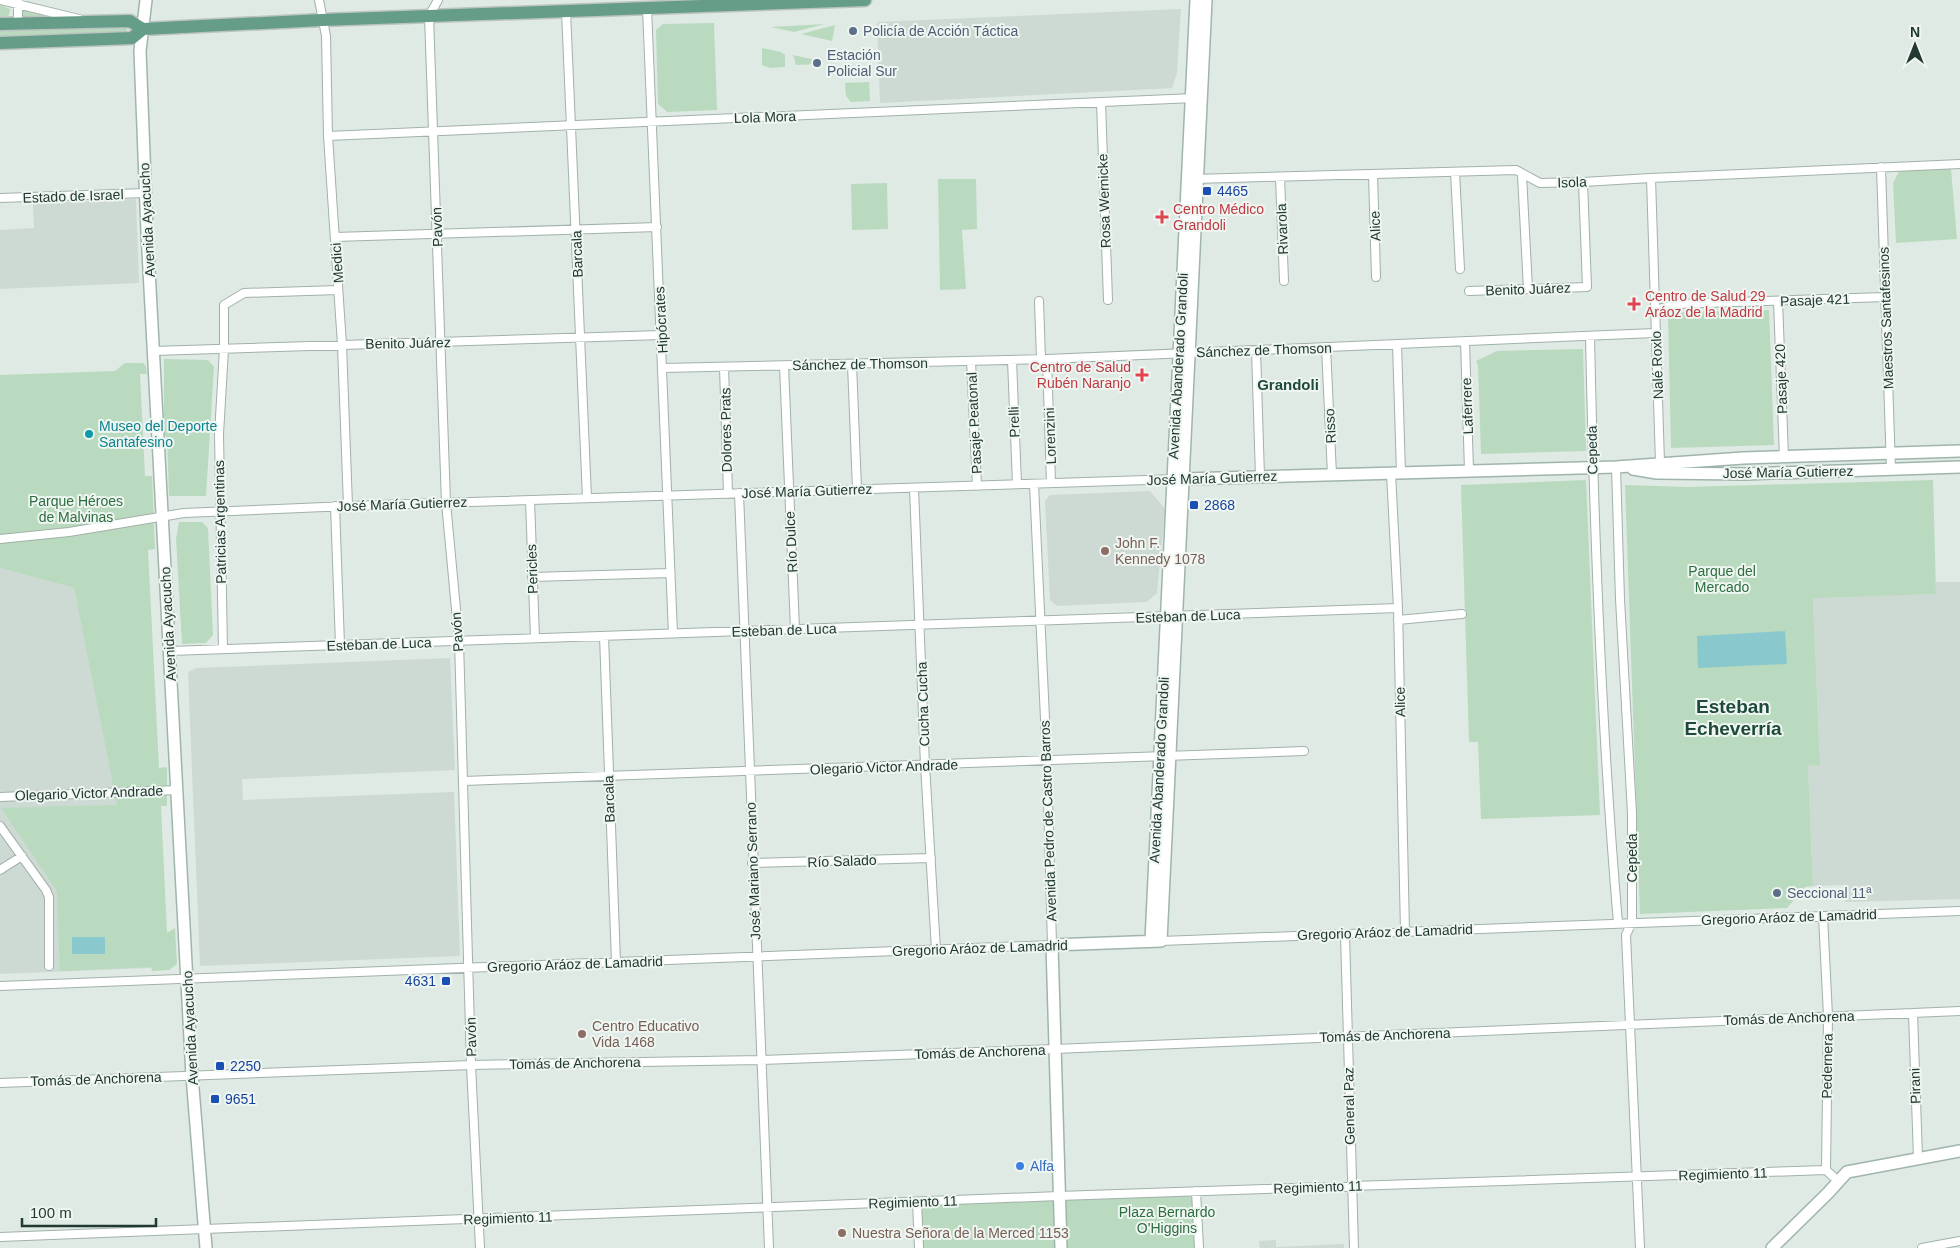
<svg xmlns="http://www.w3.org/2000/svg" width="1960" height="1248" font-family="Helvetica,sans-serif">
	<rect width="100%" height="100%" fill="#dfeae4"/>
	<path fill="#cdd9d3" d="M1181 9 1177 73 1172 88 880 103 877 22Z
		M136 199 139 283 0 289V230L34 228 33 203Z
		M1150 491 1165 509 1157 593 1147 602 1057 606 1050 600 1045 501 1050 495Z
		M0 568 74 588 150 968 0 974Z
		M1936 582H1960V899L1845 902V885L1813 886 1808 766 1820 765 1813 597 1936 594Z
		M450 658 455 770 242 779 243 800 454 792 460 956 200 966 188 672 196 668Z
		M1276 1240V1247L1344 1244V1248H1260L1259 1241Z"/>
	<path fill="#b9dabe" d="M0 5 10 9 9 15 0 18Z
		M26 8 46 13 47 15 46 17 27 18 23 16 22 12Z
		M714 23 717 110 667 112 658 104 656 30 663 24Z
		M825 24 794 32 771 27Z
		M835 25 832 41 801 34Z
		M126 26 127 31 124 32 0 37V28Z
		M762 48 781 52 785 55V67L770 68 762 65Z
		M793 55 820 61 819 64 796 65Z
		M869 82 870 101 851 102 846 96 845 83Z
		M1951 169 1957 239 1896 243 1893 183 1900 170Z
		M938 179H976L977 229 962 230 966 289 940 290Z
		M887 183 888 229 852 230 851 184Z
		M1769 310 1774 445 1671 448 1668 316 1684 312Z
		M1583 349 1586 451 1481 454 1478 365 1476 361 1497 351Z
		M164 359 208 360 214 367 206 496H169L167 438 164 434Z
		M125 363H143L146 366 147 374H140L145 476H152L155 549 148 550 159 768 167 767V806H161L167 933 175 928 177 964 169 970 152 971 151 967 60 971 57 891 1 808 117 805 74 588 0 568V375L115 371Z
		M1586 480 1600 815 1481 819 1478 742H1469L1461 485Z
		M1933 480 1936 594 1813 598 1820 765 1808 766 1813 886 1805 887 1787 908 1640 914 1625 485 1688 487Z
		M179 522H202L208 528 213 635 206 643 182 644 176 539Z
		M1196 1191 1199 1248H919L917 1202Z"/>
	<path fill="#89c9cd" d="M1785 631 1787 664 1698 668 1697 636Z
		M72 937H105V954H72Z"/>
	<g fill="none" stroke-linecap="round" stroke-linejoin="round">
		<defs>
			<path id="street" d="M1 0 79 19
				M319 0 326 36 328 136 342 345 348 506
				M438 0 429 16 446 503 459 641 471 1065 480 1248
				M647 8 673 634
				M566 11 587 498
				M18 23V0
				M1101 102 1108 300
				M328 136 1194 98
				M1881 167 1891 469
				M1455 172 1460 269
				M1373 174 1376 277
				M1522 175 1528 289
				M1280 177 1284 281
				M1651 178 1660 463
				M1194 179 1516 170 1540 183 1583 182 1651 178 1960 164
				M0 198 145 193
				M335 237 657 227
				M1469 291 1587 287 1583 182
				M1039 301 1041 359
				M1778 301 1784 457
				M1655 310 1676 304 1885 297
				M1590 336C1594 532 1601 727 1618 923
				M1465 341 1469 471
				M1397 344 1401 473
				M1326 347 1332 475
				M1256 350 1260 477
				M154 351 662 335
				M1047 359 1051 483
				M1012 360 1017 484
				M971 361 977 486
				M852 364 857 489
				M784 366 795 629
				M724 367 728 494
				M663 368 1047 359 1655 333
				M1616 467 1620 599 1632 813V922L1626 935 1640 1248
				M1391 473 1398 608 1405 932
				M914 488 925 765 936 950
				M739 493 769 1248
				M530 500 535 638
				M335 506 340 645
				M0 539 69 532 184 513 348 506 1178 479
				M532 577 670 573
				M1398 620 1462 614
				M604 636 616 962
				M223 649 219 434 224 349V305L244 293 338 290
				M170 651 1398 608
				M464 781 1304 751
				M0 797 178 790
				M0 826 46 890 49 897V966
				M752 863 931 858
				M0 870 22 856
				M1823 916 1828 1016 1826 1170 1838 1181
				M1345 934 1354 1248
				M1161 941 1960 911
				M0 986 1052 945 1047 761 1034 484
				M1913 1013 1918 1158
				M0 1083 471 1065 760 1060 1055 1049 1960 1011
				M1196 1191 1199 1248
				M917 1202 919 1248
				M0 1237 1059 1196 1826 1170
				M1922 1248 1960 1241"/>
			<path id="secondary" d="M146 0 140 51 147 232 192 1076 206 1248
				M1633 469 1657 473 1745 474 1960 467
				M1184 479 1616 467 1743 458 1960 451
				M1151 941 1196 0
				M1061 1248 1052 945 1161 941 1206 0
				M1772 1248 1828 1193 1847 1172 1960 1151"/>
			<path id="primary" d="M0 24 130 21 143 29 322 20 865 0
				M0 43 132 38 143 29"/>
		</defs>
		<use href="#street" stroke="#a2b1aa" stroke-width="10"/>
		<use href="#secondary" stroke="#9fb5ab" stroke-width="14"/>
		<use href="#primary" stroke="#bcc4c1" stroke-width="15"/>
		<use href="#street" stroke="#fff" stroke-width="8"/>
		<use href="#secondary" stroke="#fff" stroke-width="11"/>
		<use href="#primary" stroke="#659d89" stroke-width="12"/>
	</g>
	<g fill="#5c6f8a" stroke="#eff6f2" stroke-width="2">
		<circle cx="853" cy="31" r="5"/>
		<circle cx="817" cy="63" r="5"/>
		<circle cx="1777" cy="893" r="5"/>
	</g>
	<g fill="#1a4fb4" stroke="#eff6f2" stroke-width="2">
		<rect x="1202" y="186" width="10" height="10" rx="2.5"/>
		<rect x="1189" y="500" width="10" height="10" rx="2.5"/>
		<rect x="441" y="976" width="10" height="10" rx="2.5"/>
		<rect x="215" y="1061" width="10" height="10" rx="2.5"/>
		<rect x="210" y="1094" width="10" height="10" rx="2.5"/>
	</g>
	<g fill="#e0444e" stroke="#eff6f2" stroke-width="2">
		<path d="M1159.5 209.5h5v5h5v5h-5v5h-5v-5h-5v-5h5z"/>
		<path d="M1631.5 296.5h5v5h5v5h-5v5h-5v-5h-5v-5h5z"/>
		<path d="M1139.5 367.5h5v5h5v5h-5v5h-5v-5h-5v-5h5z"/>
	</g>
	<circle fill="#0f9aa8" stroke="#eff6f2" stroke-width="2" cx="89" cy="434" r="5"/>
	<g fill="#8d6e63" stroke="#eff6f2" stroke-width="2">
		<circle cx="1105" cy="551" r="5"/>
		<circle cx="582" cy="1034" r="5"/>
		<circle cx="842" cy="1233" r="5"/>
	</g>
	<circle fill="#3f7fe0" stroke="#eff6f2" stroke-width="2" cx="1020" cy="1166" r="5"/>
	<g text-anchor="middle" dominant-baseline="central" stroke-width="4" stroke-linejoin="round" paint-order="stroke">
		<g font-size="14" fill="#4e5e75" stroke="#eff6f2" text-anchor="start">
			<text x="863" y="31">Policía de Acción Táctica</text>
			<text x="827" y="55">Estación<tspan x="827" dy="16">Policial Sur</tspan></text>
			<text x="1787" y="893">Seccional 11ª</text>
		</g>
		<g font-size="14" fill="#213930" stroke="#eff6f2">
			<text transform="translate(765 117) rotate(-2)">Lola Mora</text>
			<text transform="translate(1572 182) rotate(-2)">Isola</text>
			<text transform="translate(73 196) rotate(-2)">Estado de Israel</text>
			<text transform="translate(1104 201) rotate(-92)">Rosa Wernicke</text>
			<text transform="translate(147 220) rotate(-93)">Avenida Ayacucho</text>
			<text transform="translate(1375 226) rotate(-92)">Alice</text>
			<text transform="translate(437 227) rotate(-92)">Pavón</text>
			<text transform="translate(1282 229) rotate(-92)">Rivarola</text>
			<text transform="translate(577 254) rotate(-92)">Barcala</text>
			<text transform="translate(337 263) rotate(-94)">Medici</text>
			<text transform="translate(1528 289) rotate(-2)">Benito Juárez</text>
			<text transform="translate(1815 300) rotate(-2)">Pasaje 421</text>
			<text transform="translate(1886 318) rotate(-92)">Maestros Santafesinos</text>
			<text transform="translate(661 320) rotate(-93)">Hipócrates</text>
			<text transform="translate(408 343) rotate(-1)">Benito Juárez</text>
			<text transform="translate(1264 350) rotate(-2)">Sánchez de Thomson</text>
			<text transform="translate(860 364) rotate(-1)">Sánchez de Thomson</text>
			<text transform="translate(1657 365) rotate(-92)">Nalé Roxlo</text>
			<text transform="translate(1178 366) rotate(-87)">Avenida Abanderado Grandoli</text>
			<text transform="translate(1781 379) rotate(-92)">Pasaje 420</text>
			<text transform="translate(1467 406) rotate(-92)">Laferrere</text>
			<text transform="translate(1014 422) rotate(-92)">Prelli</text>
			<text transform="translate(974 423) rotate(-93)">Pasaje Peatonal</text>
			<text transform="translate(1330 426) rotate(-93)">Risso</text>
			<text transform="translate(726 430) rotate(-91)">Dolores Prats</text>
			<text transform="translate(1050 436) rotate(-92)">Lorenzini</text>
			<text transform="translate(1592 450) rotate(-91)">Cepeda</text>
			<text transform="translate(1788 472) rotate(-1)">José María Gutierrez</text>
			<text transform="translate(1212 478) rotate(-2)">José María Gutierrez</text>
			<text transform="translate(807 491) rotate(-2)">José María Gutierrez</text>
			<text transform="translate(402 504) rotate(-2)">José María Gutierrez</text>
			<text transform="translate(220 522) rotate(-91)">Patricias Argentinas</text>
			<text transform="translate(791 542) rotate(-93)">Río Dulce</text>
			<text transform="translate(532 569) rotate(-92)">Pericles</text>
			<text transform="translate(1188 616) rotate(-2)">Esteban de Luca</text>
			<text transform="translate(168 624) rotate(-93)">Avenida Ayacucho</text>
			<text transform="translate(784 630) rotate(-2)">Esteban de Luca</text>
			<text transform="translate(457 632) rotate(-94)">Pavón</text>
			<text transform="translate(379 644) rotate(-2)">Esteban de Luca</text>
			<text transform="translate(1400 702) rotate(-91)">Alice</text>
			<text transform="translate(923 704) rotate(-92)">Cucha Cucha</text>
			<text transform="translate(884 767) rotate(-2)">Olegario Victor Andrade</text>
			<text transform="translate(1159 770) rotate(-87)">Avenida Abanderado Grandoli</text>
			<text transform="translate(89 793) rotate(-2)">Olegario Victor Andrade</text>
			<text transform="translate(609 799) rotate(-92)">Barcala</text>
			<text transform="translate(1048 821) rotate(-92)">Avenida Pedro de Castro Barros</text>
			<text transform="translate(1632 858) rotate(-90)">Cepeda</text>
			<text transform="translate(842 861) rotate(-2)">Río Salado</text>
			<text transform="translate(753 871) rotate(-92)">José Mariano Serrano</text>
			<text transform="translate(1789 917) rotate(-2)">Gregorio Aráoz de Lamadrid</text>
			<text transform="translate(1385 932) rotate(-2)">Gregorio Aráoz de Lamadrid</text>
			<text transform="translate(980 948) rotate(-2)">Gregorio Aráoz de Lamadrid</text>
			<text transform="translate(575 964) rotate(-2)">Gregorio Aráoz de Lamadrid</text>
			<text transform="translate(1789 1018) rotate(-2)">Tomás de Anchorena</text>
			<text transform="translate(190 1028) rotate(-93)">Avenida Ayacucho</text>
			<text transform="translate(1385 1035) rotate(-2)">Tomás de Anchorena</text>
			<text transform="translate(471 1037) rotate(-91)">Pavón</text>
			<text transform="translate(980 1052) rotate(-2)">Tomás de Anchorena</text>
			<text transform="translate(575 1063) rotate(-1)">Tomás de Anchorena</text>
			<text transform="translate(1827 1066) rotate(-89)">Pedernera</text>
			<text transform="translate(96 1079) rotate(-2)">Tomás de Anchorena</text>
			<text transform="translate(1915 1086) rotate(-92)">Pirani</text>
			<text transform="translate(1349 1106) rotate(-91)">General Paz</text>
			<text transform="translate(1723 1174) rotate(-2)">Regimiento 11</text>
			<text transform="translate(1318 1187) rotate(-2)">Regimiento 11</text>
			<text transform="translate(913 1202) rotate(-2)">Regimiento 11</text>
			<text transform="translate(508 1218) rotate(-2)">Regimiento 11</text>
		</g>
		<g font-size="14" fill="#164399" stroke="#eff6f2" text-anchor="start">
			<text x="1217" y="191">4465</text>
			<text x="1204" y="505">2868</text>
			<text x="436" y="981" text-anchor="end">4631</text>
			<text x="230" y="1066">2250</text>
			<text x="225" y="1099">9651</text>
		</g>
		<g font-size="14" fill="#be3a42" stroke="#eff6f2" text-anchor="start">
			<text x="1173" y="209">Centro Médico<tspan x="1173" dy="16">Grandoli</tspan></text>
			<text x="1645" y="296">Centro de Salud 29<tspan x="1645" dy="16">Aráoz de la Madrid</tspan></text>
			<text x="1131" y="367" text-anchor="end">Centro de Salud<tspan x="1131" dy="16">Rubén Naranjo</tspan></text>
		</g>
		<g font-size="14" fill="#0d838f" stroke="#eff6f2" text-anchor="start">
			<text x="99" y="426">Museo del Deporte<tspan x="99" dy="16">Santafesino</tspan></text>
		</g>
		<g font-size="14" fill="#2d6d40" stroke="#eff6f2">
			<text x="76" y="501">Parque Héroes<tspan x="76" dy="16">de Malvinas</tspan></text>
			<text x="1722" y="571">Parque del<tspan x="1722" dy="16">Mercado</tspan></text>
			<text x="1167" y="1212">Plaza Bernardo<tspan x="1167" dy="16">O'Higgins</tspan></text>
		</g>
		<g font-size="14" fill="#785e54" stroke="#eff6f2" text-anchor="start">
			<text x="1115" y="543">John F.<tspan x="1115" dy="16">Kennedy 1078</tspan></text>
			<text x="592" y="1026">Centro Educativo<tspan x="592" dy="16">Vida 1468</tspan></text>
			<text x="852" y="1233">Nuestra Señora de la Merced 1153</text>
		</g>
		<g font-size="14" fill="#366cbe" stroke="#eff6f2" text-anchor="start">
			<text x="1030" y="1166">Alfa</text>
		</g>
		<g font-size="15" font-weight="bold" fill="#1e4a3b" stroke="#eff6f2">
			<text x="1288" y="384">Grandoli</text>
		</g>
		<g font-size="19" font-weight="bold" fill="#1e4a3b" stroke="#eff6f2">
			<text x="1733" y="706">Esteban<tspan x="1733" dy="22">Echeverría</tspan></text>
		</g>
	</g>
	<g transform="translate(1915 45)" stroke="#eff6f2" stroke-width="4" paint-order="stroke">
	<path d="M0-4L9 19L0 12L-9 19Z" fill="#213930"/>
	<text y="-8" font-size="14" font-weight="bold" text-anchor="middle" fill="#213930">N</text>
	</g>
	<path d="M22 1218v8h134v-8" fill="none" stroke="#213930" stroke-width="2.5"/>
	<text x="30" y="1218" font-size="15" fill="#213930" stroke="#eff6f2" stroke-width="4" paint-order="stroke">100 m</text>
</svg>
